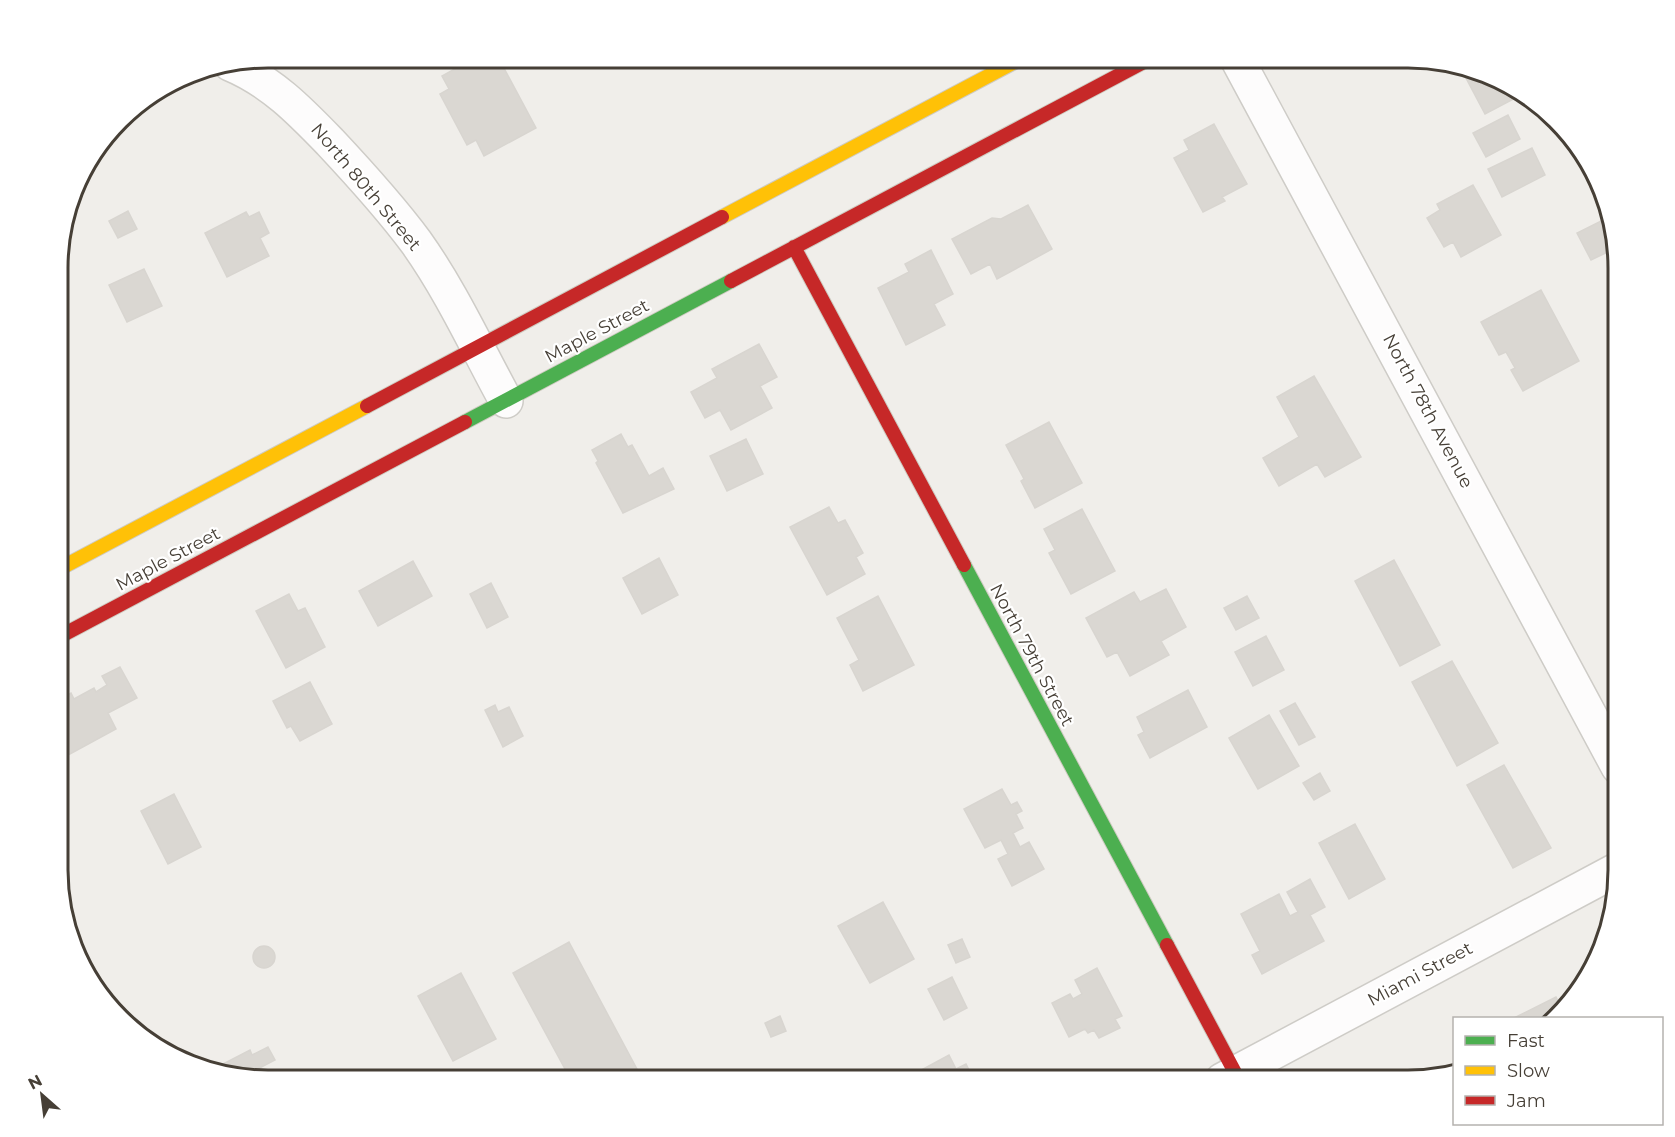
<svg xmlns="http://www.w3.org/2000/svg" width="1675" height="1137" font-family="Montserrat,sans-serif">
	<rect width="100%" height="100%" fill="#f0eeea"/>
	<path fill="#dad7d2" stroke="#d8d5d0" stroke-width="1.5" d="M406 57H434L412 68Z
		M476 57H498L536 128 484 156 476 140 467 145 440 94 449 89 442 76Z
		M1480 71 1525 93 1485 114 1466 78Z
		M1508 115 1520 139 1486 157 1473 133Z
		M1214 124 1247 184 1222 197 1225 201 1203 212 1174 158 1189 150 1184 140Z
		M1532 148 1545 175 1502 197 1488 169Z
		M1473 185 1501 235 1461 257 1453 242 1444 247 1427 218 1440 210 1437 204Z
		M1028 205 1052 249 997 279 990 264 971 274 952 239 992 218 1001 219Z
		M128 211 137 229 118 238 109 221Z
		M246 212 249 217 259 212 269 233 260 238 269 256 227 277 205 233Z
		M1607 218 1616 248 1591 260 1577 233Z
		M931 250 953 294 934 304 945 325 906 345 878 288 909 272 905 264Z
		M144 269 162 306 127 322 109 285Z
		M1541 290 1579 361 1523 391 1511 370 1515 368 1506 352 1499 355 1481 322Z
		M759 344 777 377 760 386 772 408 731 430 720 410 705 418 691 392 717 378 712 369Z
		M1314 376 1361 457 1325 477 1317 464 1279 486 1263 458 1299 437 1277 397Z
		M1049 422 1082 483 1035 508 1021 481 1024 479 1006 445Z
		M621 434 628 447 632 445 649 476 663 468 674 489 623 513 596 463 598 461 592 450Z
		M746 439 763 474 727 491 710 456Z
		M829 507 838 523 845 520 863 553 856 557 865 574 827 595 790 527Z
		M1082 509 1115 571 1071 594 1049 553 1055 550 1044 529Z
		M659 558 678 595 642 614 623 578Z
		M1394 560 1440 645 1400 666 1355 581Z
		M413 561 432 596 378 626 359 591Z
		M491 583 508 617 487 628 470 594Z
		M1166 589 1186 627 1161 641 1169 655 1130 676 1117 652 1107 657 1086 618 1134 592 1140 602Z
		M289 594 298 611 305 608 325 647 286 668 256 611Z
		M878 596 914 665 863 691 850 665 859 660 837 618Z
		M1247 596 1259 618 1236 630 1224 608Z
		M1266 636 1284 670 1253 686 1235 652Z
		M1452 661 1498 743 1457 766 1412 682Z
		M120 667 137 698 108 713 116 729 59 760V700L71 693 74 699 94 688 96 692 107 685 102 676Z
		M310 682 332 724 300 741 291 726 287 728 273 701Z
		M1188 690 1207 727 1150 758 1138 735 1144 732 1137 717Z
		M1295 703 1315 737 1299 745 1280 711Z
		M495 705 498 712 509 707 523 736 503 747 485 710Z
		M1269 715 1299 766 1258 789 1229 738Z
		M1504 765 1551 848 1513 868 1467 785Z
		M1320 773 1330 791 1314 800 1303 783Z
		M1002 789 1011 805 1017 802 1022 811 1016 814 1023 828 1013 833 1020 847 1029 842 1044 869 1012 886 998 859 1008 854 1001 840 985 848 964 809Z
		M174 794 201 847 168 864 141 811Z
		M1355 824 1385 879 1349 899 1319 843Z
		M1310 879 1325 907 1310 915 1324 941 1262 974 1252 955 1260 951 1241 914 1279 894 1290 916 1298 912 1287 892Z
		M883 902 914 959 870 983 838 926Z
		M962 939 970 957 956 963 948 945Z
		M569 942 638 1071 621 1080H571L513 973Z
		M253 957a11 11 0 1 1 22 0a11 11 0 1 1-22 0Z
		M1097 968 1122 1016 1115 1019 1120 1028 1099 1038 1094 1030 1088 1033 1085 1029 1069 1037 1052 1003 1070 994 1073 999 1082 994 1075 980Z
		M461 973 496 1039 453 1061 418 996Z
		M952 977 967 1008 944 1020 928 989Z
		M1556 997 1561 1007 1548 1018H1514Z
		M780 1016 786 1031 771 1037 765 1023Z
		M268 1047 275 1060 244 1076 219 1072 217 1067 250 1050 252 1055Z
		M949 1055 956 1069 966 1064 974 1080H903Z"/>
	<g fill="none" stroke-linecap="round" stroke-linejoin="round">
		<defs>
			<path id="street" d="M1236 57 1618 767
				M230 64C271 81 300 111 330 142 360 174 390 207 416 242 451 291 477 348 506 401
				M1222 1080 1618 869"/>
			<path id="fast" d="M465 422 731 281
				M964 565 1167 945"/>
			<path id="slow" d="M722 217 1024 57
				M59 569 367 406"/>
			<path id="jam" d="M794 247 964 565
				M731 281 1153 57
				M367 406 722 217
				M59 637 465 422
				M1167 945 1239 1080"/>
		</defs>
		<use href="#street" stroke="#ceccc7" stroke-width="36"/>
		<use href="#fast" stroke="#cecbc1" stroke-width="16"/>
		<use href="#slow" stroke="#cecbc1" stroke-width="16"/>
		<use href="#jam" stroke="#cecbc1" stroke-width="16"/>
		<use href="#street" stroke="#fdfcfc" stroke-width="33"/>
		<use href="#fast" stroke="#4caf50" stroke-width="14"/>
		<use href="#slow" stroke="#ffc107" stroke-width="14"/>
		<use href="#jam" stroke="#c62828" stroke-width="14"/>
	</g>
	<g text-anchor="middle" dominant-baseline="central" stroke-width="4.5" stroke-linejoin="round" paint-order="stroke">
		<g font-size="18" fill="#463f36" stroke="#fff">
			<text transform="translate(366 187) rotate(50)">North 80th Street</text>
			<text transform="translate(597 331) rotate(-28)">Maple Street</text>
			<text transform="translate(1428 411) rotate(62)">North 78th Avenue</text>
			<text transform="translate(168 559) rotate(-28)">Maple Street</text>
			<text transform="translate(1032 655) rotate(62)">North 79th Street</text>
			<text transform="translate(1420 974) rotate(-28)">Miami Street</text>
		</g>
	</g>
	<path d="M0 0H1675V1137H0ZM268 68H1408A200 200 0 0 1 1608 268V870A200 200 0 0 1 1408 1070H268A200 200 0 0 1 68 870V268A200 200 0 0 1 268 68Z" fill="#fff" fill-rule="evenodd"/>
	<path fill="none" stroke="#463f36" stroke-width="3" d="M268 68H1408A200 200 0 0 1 1608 268V870A200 200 0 0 1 1408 1070H268A200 200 0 0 1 68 870V268A200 200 0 0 1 268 68Z"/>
	<rect x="1453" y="1017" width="210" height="108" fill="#ffffff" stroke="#b5b2af" stroke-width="1.5"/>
	<rect x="1465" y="1036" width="30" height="9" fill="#4caf50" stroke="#b5b2af" stroke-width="1.5"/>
	<text x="1507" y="1047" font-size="18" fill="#463f36">Fast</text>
	<rect x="1465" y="1066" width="30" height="9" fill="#ffc107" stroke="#b5b2af" stroke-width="1.5"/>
	<text x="1507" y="1077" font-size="18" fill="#463f36">Slow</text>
	<rect x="1465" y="1096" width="30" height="9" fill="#c62828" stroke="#b5b2af" stroke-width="1.5"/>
	<text x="1507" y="1107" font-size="18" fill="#463f36">Jam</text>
	<g transform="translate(42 1095) rotate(332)" stroke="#ffffff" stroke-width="4.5" paint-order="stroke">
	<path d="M0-4.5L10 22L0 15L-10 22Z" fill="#463f36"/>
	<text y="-9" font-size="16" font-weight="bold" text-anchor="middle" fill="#463f36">N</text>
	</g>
</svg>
